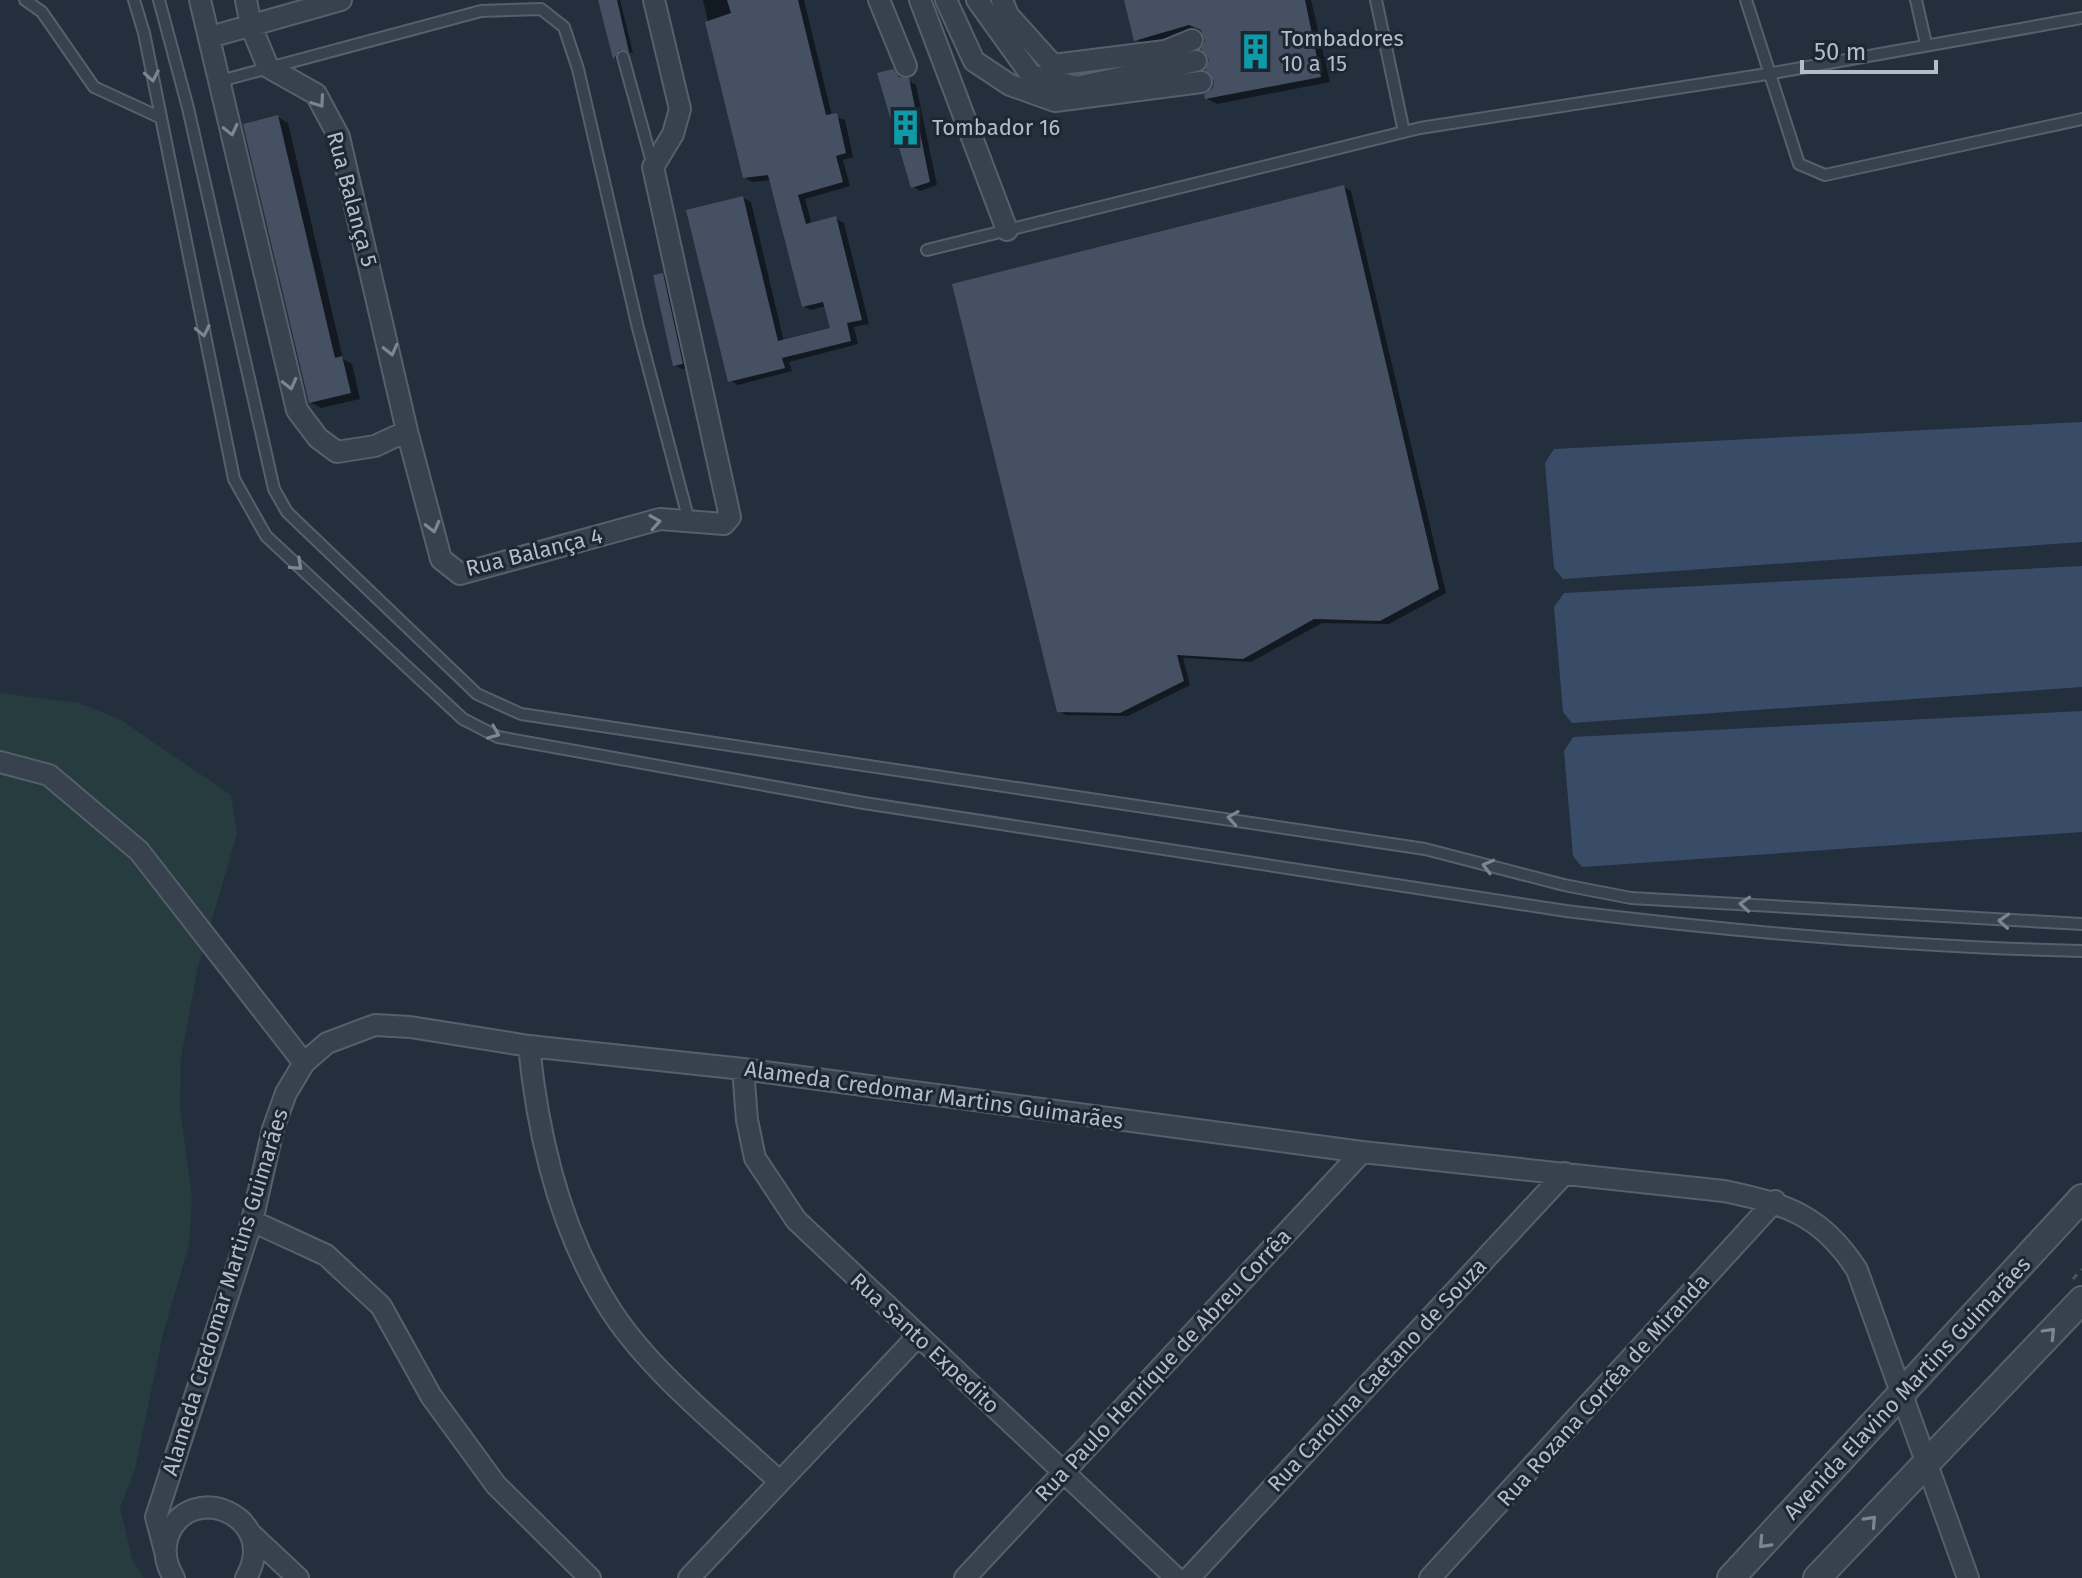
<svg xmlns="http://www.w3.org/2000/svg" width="2082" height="1578" font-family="'Fira Sans',sans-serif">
	<rect width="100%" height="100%" fill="#242f3e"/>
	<path fill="#263c3f" d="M0 693 78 703 119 719 231 795 237 834 198 967 181 1058 180 1107 192 1198 189 1245 163 1334 135 1469 120 1508 132 1559 144 1578H0Z"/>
	<path fill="#394c67" d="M2082 422V542L1563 579 1554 568 1545 463 1554 449Z
		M2082 566V687L1572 723 1563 712 1554 607 1564 593Z
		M2082 711V832L1582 867 1573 856 1564 751 1573 737Z"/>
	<path fill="#0007" d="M601 0H620L633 53 625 51 620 59Z
		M703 0H804L832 116 845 120 853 157 843 160 850 186 805 199 812 225 836 219 844 223 869 324 854 327 858 344 789 362 792 371 738 385 730 380 743 198 751 202 784 342 832 329 826 306 811 310 803 306 771 180 752 182 744 177Z
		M1126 0H1311L1330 82 1217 104 1206 98 1214 89 1216 79 1211 59 1203 49 1206 33 1200 30 1146 45 1136 39Z
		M893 71 916 85 937 185 920 191 913 186Z
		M278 117 288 123 343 359 352 364 360 399 321 408 310 402Z
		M1344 187 1351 191 1446 593 1389 624 1322 623 1251 662 1183 658 1190 685 1128 716 1066 715 1059 710Z
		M663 275 670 279 690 368 682 369 675 365Z"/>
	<path fill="#455162" d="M598 0H617L629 52 620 50 613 59Z
		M727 0H798L826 115 837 113 846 153 836 156 843 182 798 195 806 224 836 216 862 320 847 323 851 341 782 358 785 368 728 382 686 210 743 196 778 341 830 328 823 302 802 307 768 175 743 178 705 22 731 13Z
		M1124 0H1305L1321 77 1205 99 1204 95 1213 88 1214 81 1205 70 1209 59 1201 49 1205 41 1201 30 1189 25 1134 41Z
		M893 69 899 77 909 78 930 182 911 188 877 73Z
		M278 115 335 358 342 356 351 393 309 403 243 124Z
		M1344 185 1439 589 1380 621 1314 619 1243 659 1177 655 1184 681 1120 713 1057 712 952 284Z
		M663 273 683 364 673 366 653 275Z"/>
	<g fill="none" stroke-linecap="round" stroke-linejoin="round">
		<defs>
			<path id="service" d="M25 0 42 12 94 87 159 117
				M134 0 144 33 234 479 266 536 463 719 498 737 864 803 1566 911C1737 932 1910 947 2082 951
				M159 0 188 108 274 489 287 512 477 694 521 714 1425 849 1564 885 1631 898 2082 924
				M1376 0 1404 132
				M1746 0 1799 164 1825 175 2082 119
				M1916 0 1926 44
				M623 57 653 166
				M220 81 481 11 541 9 564 27 578 69 638 328 689 521
				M927 250 1420 128 1767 74 2082 18"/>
			<path id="minor" d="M200 0 297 410 318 438 337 452 375 446 407 431 441 559 460 574 660 519 724 524 730 517 653 167 673 134 680 109 654 0
				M246 0 251 26 268 67 316 94 339 137 407 431
				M879 0 906 66
				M920 0 1007 230
				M946 0 974 61 1010 85 1055 101 1201 82
				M977 0 1031 75 1077 87 1196 61
				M1002 0 1008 15 1053 65 1165 51 1192 40
				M210 37 341 0
				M0 762 49 775 139 851 304 1063
				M529 1046C538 1138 561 1234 612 1312 652 1373 725 1431 779 1481
				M743 1069 747 1120 755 1158 796 1220 1176 1578
				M252 1221 326 1255 381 1306 431 1396 496 1485 590 1578
				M251 1534 298 1578
				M166 1555 156 1517 252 1221 273 1129 286 1093 304 1063 327 1043 375 1025 410 1027 529 1046 743 1069 1362 1152 1724 1191C1786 1204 1822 1215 1857 1270L1968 1578
				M174 1578C166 1565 163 1551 168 1536 190 1478 281 1517 246 1578
				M689 1578 917 1337
				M965 1578 1362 1152
				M1189 1578 1565 1173
				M1430 1578 1775 1201"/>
			<path id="tertiary" d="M1731 1578 2082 1198
				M1817 1578 2082 1300"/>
		</defs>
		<use href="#service" stroke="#565f6c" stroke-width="14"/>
		<use href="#minor" stroke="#565f6c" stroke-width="24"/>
		<use href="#tertiary" stroke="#565f6c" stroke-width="30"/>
		<path stroke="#44595c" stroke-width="3" stroke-dasharray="6 6" stroke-linecap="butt" d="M2073 1279 2082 1269"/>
		<use href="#service" stroke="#38414e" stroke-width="10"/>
		<use href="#minor" stroke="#38414e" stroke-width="20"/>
		<use href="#tertiary" stroke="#38414e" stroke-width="26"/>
	</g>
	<defs><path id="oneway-chevron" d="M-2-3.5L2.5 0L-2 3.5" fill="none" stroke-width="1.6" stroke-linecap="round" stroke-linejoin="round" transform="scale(2)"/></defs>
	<g stroke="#7c8592">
		<use href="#oneway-chevron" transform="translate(152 76) rotate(80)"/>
		<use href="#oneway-chevron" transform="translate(319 102) rotate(55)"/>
		<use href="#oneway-chevron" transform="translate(231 130) rotate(77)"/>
		<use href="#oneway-chevron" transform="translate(203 331) rotate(78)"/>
		<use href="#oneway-chevron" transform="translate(391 350) rotate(76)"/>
		<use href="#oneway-chevron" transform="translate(290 384) rotate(76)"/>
		<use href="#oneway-chevron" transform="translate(655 522) rotate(-9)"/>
		<use href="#oneway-chevron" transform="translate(433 527) rotate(76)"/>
		<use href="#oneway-chevron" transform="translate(297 565) rotate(43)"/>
		<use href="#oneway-chevron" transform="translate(494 733) rotate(22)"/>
		<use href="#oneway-chevron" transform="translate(1233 818) rotate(-171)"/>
		<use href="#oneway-chevron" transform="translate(1488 866) rotate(-165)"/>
		<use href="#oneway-chevron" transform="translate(1745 904) rotate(-176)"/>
		<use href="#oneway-chevron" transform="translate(2004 921) rotate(-176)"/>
		<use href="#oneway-chevron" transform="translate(2050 1333) rotate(-46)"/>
		<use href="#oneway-chevron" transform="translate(1871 1521) rotate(-47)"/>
		<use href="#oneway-chevron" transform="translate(1764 1543) rotate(133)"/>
	</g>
	<defs>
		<symbol id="building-bare" viewBox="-9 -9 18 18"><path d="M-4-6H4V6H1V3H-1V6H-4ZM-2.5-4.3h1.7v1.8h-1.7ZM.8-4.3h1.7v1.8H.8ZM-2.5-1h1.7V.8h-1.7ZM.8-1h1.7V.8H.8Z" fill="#0f9aa8" stroke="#1d2633" stroke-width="2.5" paint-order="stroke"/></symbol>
	</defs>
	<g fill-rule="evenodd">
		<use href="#building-bare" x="1230" y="26" width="51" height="51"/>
		<use href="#building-bare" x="880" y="102" width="51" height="51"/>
	</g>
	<g text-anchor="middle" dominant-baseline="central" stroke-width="6" stroke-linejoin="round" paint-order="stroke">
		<g font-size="22" fill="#b4bcc9" stroke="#1d2633" text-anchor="start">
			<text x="1281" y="38">Tombadores<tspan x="1281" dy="25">10 a 15</tspan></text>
			<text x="932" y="127">Tombador 16</text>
		</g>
		<g font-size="22" fill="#b4bcc9" stroke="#1d2633">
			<text transform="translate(352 199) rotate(75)">Rua Balança 5</text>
			<text transform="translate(534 552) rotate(-14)">Rua Balança 4</text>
			<text transform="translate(934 1095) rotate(8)">Alameda Credomar Martins Guimarães</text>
			<text transform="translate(225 1292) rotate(-73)">Alameda Credomar Martins Guimarães</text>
			<text transform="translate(925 1343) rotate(43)">Rua Santo Expedito</text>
			<text transform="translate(1163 1365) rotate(-47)">Rua Paulo Henrique de Abreu Corrêa</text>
			<text transform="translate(1377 1375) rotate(-47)">Rua Carolina Caetano de Souza</text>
			<text transform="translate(1907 1388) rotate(-47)">Avenida Elavino Martins Guimarães</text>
			<text transform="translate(1603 1390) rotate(-48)">Rua Rozana Corrêa de Miranda</text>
		</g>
	</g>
	<path d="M1802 60v12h134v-12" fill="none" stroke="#b4bcc9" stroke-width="4"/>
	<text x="1814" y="60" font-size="24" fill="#b4bcc9" stroke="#1d2633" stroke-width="6" paint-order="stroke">50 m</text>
</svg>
